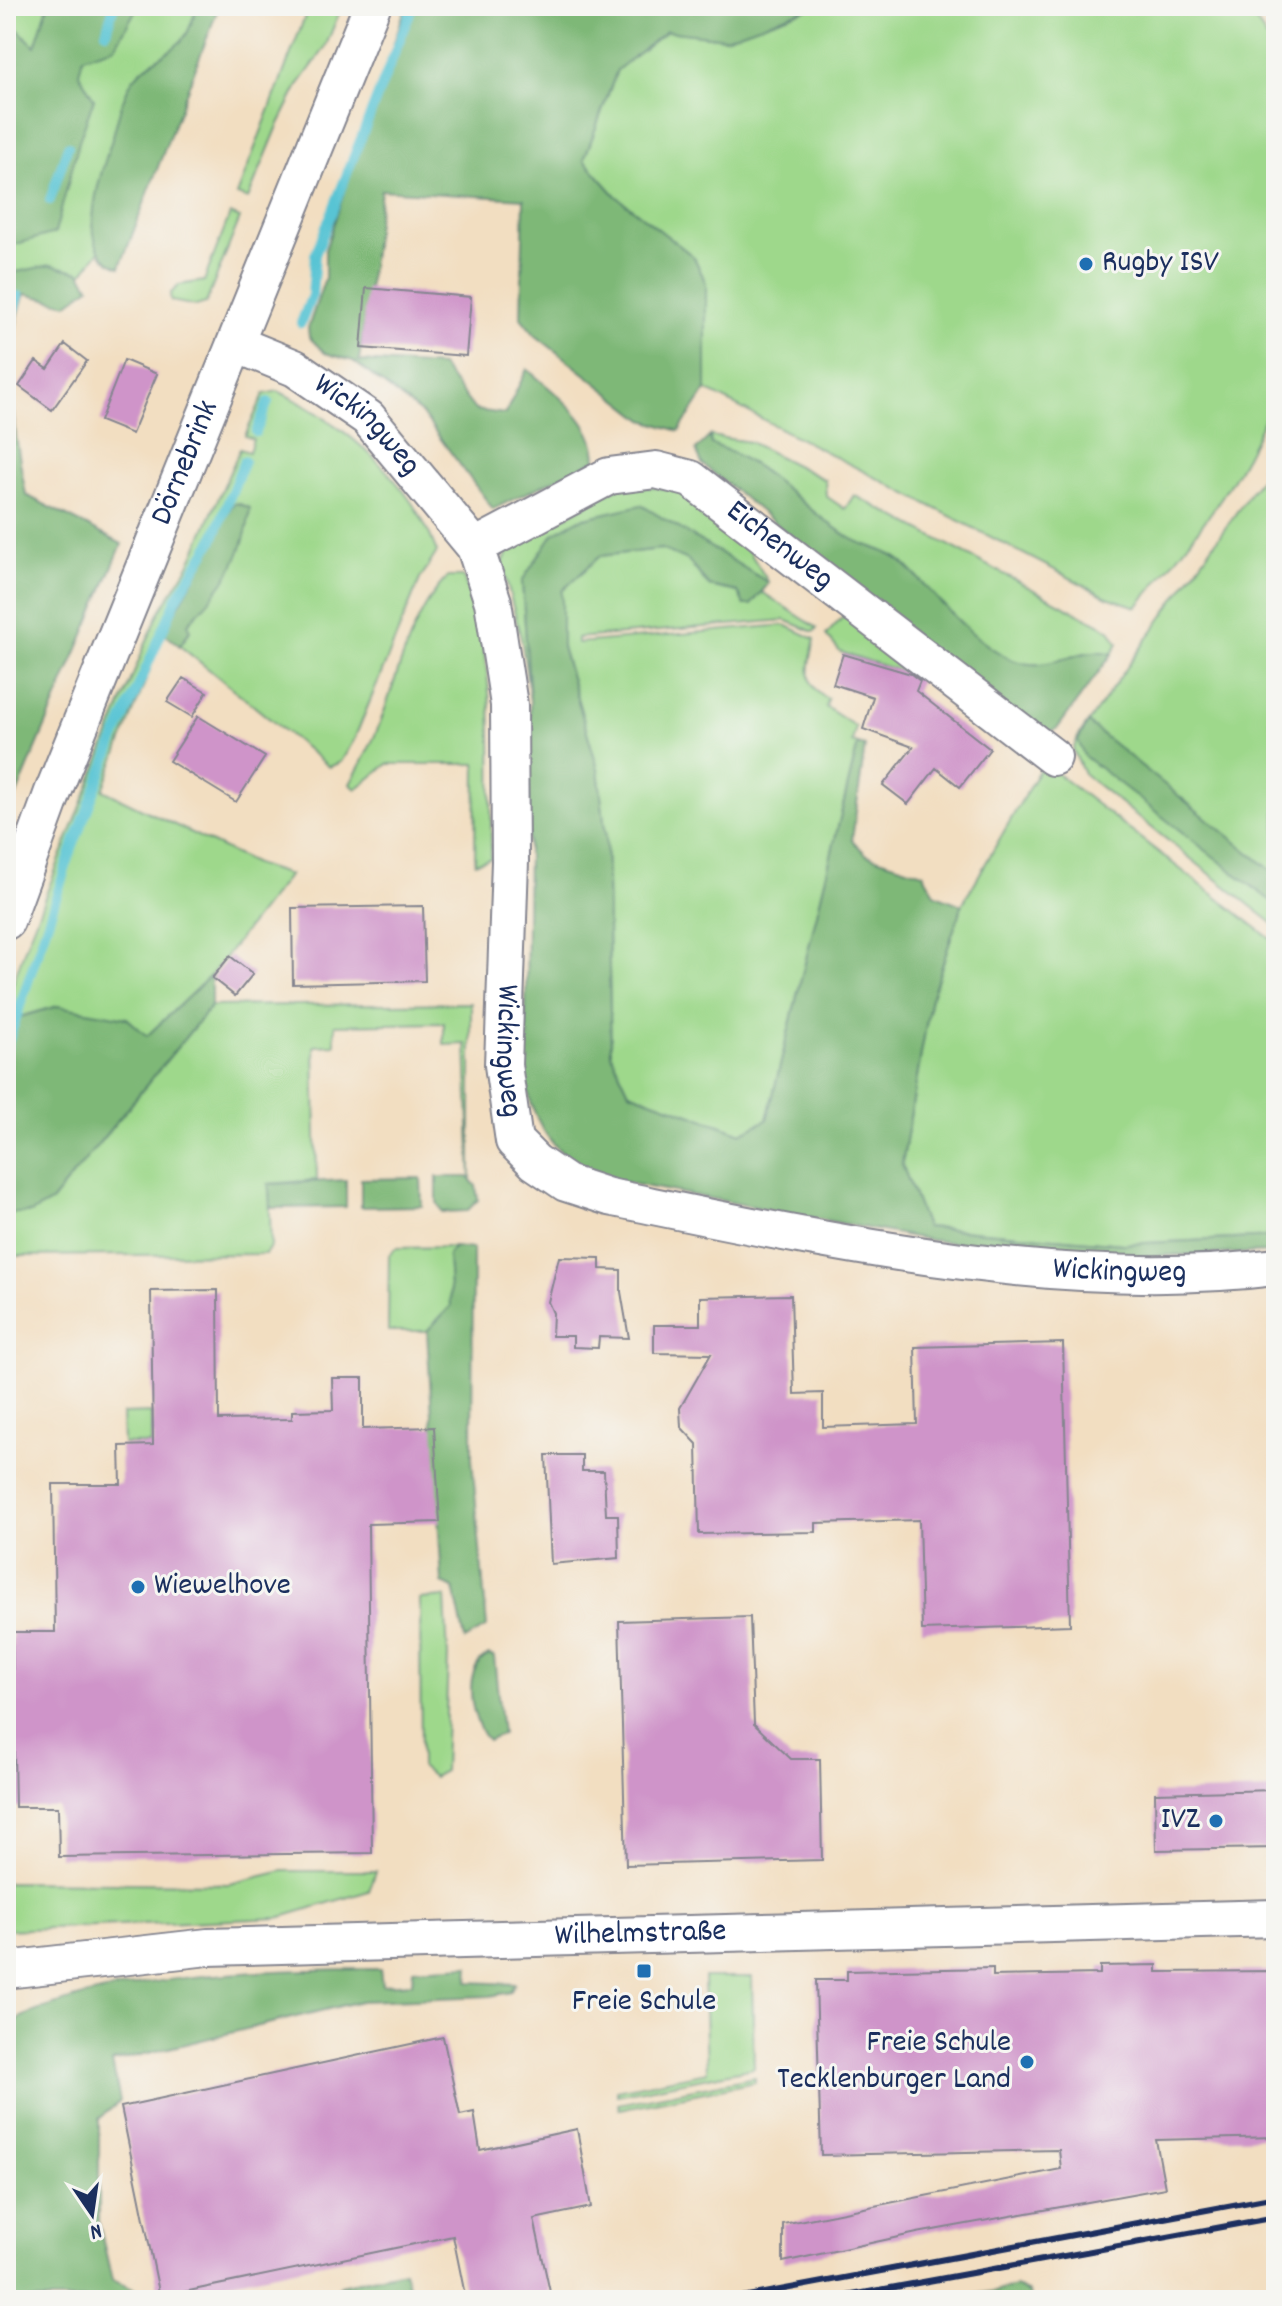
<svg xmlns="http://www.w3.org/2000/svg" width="1282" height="2306" font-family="Dekko,sans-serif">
	<rect width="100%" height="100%" fill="#f6f6f2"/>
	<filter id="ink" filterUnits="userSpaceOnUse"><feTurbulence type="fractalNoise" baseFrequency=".0125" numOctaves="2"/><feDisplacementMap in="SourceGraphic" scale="16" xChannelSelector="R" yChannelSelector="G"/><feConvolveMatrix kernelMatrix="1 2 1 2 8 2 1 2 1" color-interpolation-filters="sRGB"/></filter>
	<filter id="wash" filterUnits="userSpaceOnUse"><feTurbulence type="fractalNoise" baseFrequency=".006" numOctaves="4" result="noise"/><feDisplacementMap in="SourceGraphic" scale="32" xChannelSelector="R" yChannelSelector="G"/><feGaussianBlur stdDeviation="1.8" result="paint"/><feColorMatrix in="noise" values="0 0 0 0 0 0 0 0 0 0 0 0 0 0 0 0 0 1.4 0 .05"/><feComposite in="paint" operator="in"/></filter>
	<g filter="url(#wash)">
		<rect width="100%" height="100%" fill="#f2dec1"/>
		<path fill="#9ed88b" stroke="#5c8474" stroke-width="2" d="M6 6H208L115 231 72 287 6 286Z
			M309 6H342L325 48 299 84 278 126 248 199 237 195Z
			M815 6H1245L1276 51V383C1254 466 1191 542 1137 607L1107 597 706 390V283L694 258 616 196 584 160 617 70 667 31 725 38Z
			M230 214 240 218 206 303 196 306 171 301 170 294 179 285 204 281Z
			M278 391C345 424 411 480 437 552L420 579 354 740 341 762 329 767 180 646 190 631 188 624 232 505 207 556 167 626 103 790 255 864 289 875 211 975 147 1036 58 1006 6 1021V1004L27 942 143 650 160 611 189 565 240 449 249 452 253 439 245 436 264 394Z
			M710 436 750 442 825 480 826 496 845 509 854 495 1110 630 1118 643 1112 654C1077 642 1046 682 1001 654 962 631 934 592 902 562 887 549 863 547 847 536 797 504 768 464 710 444Z
			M1276 456V926L1084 774 1073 750 1078 737Z
			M622 485 681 490 737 532 769 583 641 505 522 581 530 700 522 642 502 564 510 548Z
			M661 549 688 560 709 586 738 592 751 604 762 592 817 628 814 632 785 620 577 638V643L785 625 815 639C810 662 801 686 828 699L826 707 856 727 852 742 858 744 767 1120 742 1133 629 1092 611 1054 606 838 598 769 562 647 561 591 600 556Z
			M448 577H463C500 665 490 764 491 858L475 863 476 764H388L356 789 350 784C360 766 370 748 378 728 396 683 412 610 448 577Z
			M851 608 921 665 915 676 840 652 826 635Z
			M1043 763 1276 943V1237L1123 1244 926 1227 902 1164 930 1002 962 905Z
			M471 1003V1180L466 1044 444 1045V1023L335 1025V1045L314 1046 317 1180 269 1184 271 1246 265 1254 6 1256V1213L51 1202 211 1006Z
			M454 1247 448 1254 451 1306 427 1331H388L389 1255 396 1248Z
			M151 1413V1444H123L122 1414Z
			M445 1597 448 1656 444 1771 433 1777 421 1767 420 1599Z
			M283 1871H376L369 1891 278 1918 6 1930V1882L229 1884Z
			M704 1977H752L754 2068 617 2095V2090L707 2072Z
			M755 2077V2082L619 2109 618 2104Z"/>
		<path fill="#7eb877" stroke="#4c746a" stroke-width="2" d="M48 6H138L115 47 83 57 79 73 94 99 80 138 55 233 6 247V124L14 102 6 93V18L35 46Z
			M197 6H219L120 267C71 251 102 171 113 136 118 118 123 93 134 78 147 60 174 53 186 35 191 27 194 15 197 6Z
			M406 6H815L725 38 666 31 617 70 584 160 616 196 694 257 706 283V390L679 431 644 420 535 335 521 318 524 199 381 190 359 361 441 366 475 410 505 414 527 369C554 393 596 420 596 460L493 509 422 414 353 361 325 353 309 337 308 328 325 278V250Z
			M51 265 80 272 90 287 67 304 25 294C0 360 14 428 26 495L122 544 6 820V274Z
			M710 436 711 444C767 463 798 505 847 536 863 547 887 549 902 562 934 593 962 631 1001 654 1046 682 1077 642 1112 654L1057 729 1044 735 1030 729 702 464 696 450Z
			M237 503 250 508C246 556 222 590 188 623L190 630 180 646 165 634 167 626 207 556 232 505Z
			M641 505 769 583 751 605H744L738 592 709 586 688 560 661 549 600 556 562 591V647L598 769 606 838 611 1054 629 1092 741 1133 767 1120 858 744 865 746 852 840 867 855 923 873 936 895 962 905 930 1002 902 1164 926 1227 1123 1244 1276 1237V1252L1086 1258 930 1240 612 1180C558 1161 532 1130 525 1073L530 700 522 581 553 534 580 519Z
			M1088 723 1276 874V905L1084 756 1078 740Z
			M211 975V1006L51 1202 31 1213H6V1021L58 1006 127 1018 147 1036Z
			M437 1177H468L476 1186 478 1200 467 1211 442 1212 437 1202Z
			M421 1178 422 1206 361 1207V1179Z
			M346 1180V1207L271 1208 268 1184Z
			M454 1247 473 1249 472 1459 487 1627 465 1640 454 1588 442 1583 427 1331 451 1306 448 1254Z
			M489 1655 494 1657 502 1734 488 1741C471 1722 460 1668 489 1655Z
			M469 1966 468 1982 515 1984 510 1992 490 1996 361 2001 112 2062 120 2101 99 2119V2224L112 2280 158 2300H6V2024C111 1973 265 1969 380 1969L382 1985 412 1983 413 1969Z
			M404 2271 412 2300H324L341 2285Z
			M1016 2287 1029 2293 1031 2300H948Z"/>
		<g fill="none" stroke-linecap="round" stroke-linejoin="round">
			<path stroke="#59c4d4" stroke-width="10" d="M106 32 114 6
				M50 200 68 146
				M301 323 312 295 315 255 413 6
				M6 332 19 296
				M256 432 268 402
				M6 1048 72 849 115 739 177 598 213 540 244 461"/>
		</g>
		<g id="blocks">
			<path fill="#cf94c9" d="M366 288 471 297 466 356 361 348Z
				M65 344 87 361 52 410 19 386 36 361 48 369Z
				M124 360 157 374 132 434 100 421Z
				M843 654 911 674 920 681 916 691 990 749 960 787 936 768 908 804 883 785 913 747 863 729 873 697 833 684Z
				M183 678 207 692 192 717 167 702Z
				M198 716 265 757 236 802 169 761Z
				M423 906 425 981 293 984 292 908Z
				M230 956 253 974 235 996 212 978Z
				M559 1257 600 1258V1269L621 1270V1292L629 1338 599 1337 598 1348 573 1347V1336H552L553 1313 548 1302Z
				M218 1290 219 1420 292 1419V1411L333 1410 332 1378H363V1429L434 1427 440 1522 368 1524 372 1853 59 1857 58 1807H15L12 1632H55L53 1484H121L120 1446 153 1445 151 1291Z
				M791 1295 794 1394 823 1393V1427L917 1424 915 1347 1063 1343 1070 1625 922 1630 919 1520 816 1523V1532L699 1534 697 1444 681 1427 680 1408 711 1354 654 1353V1325H700V1297Z
				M546 1455H582V1471H604L606 1515H618L619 1558 551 1564Z
				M750 1617 754 1724 791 1759H820L822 1860 626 1865 619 1621Z
				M1276 1790V1848L1156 1850 1155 1793Z
				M1157 1965V1972L1273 1971 1276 2137 1156 2140 1165 2188 917 2233 783 2262V2224L1061 2169 1059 2150 821 2155 816 1980H847V1971L993 1968V1976L1100 1974V1966Z
				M443 2037 460 2115 474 2112 480 2150 577 2129 591 2207 534 2219 550 2292 510 2300H466L453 2236 160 2297 121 2107Z"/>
		</g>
	</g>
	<g filter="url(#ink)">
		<use href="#blocks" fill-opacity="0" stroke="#868690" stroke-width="2"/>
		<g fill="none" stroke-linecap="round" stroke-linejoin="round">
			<defs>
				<g id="minor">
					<path id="s1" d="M236 344 295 368 368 418 475 547 493 602 509 705 510 861 503 1065 514 1141 535 1162 566 1183 609 1197C821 1240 1060 1294 1276 1267"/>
					<path id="s2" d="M475 547 609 476 656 470 691 479 1053 757"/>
					<path id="s3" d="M6 921 53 792 372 6"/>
					<path id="s4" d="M6 1970 208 1947 1276 1918"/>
				</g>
			</defs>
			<use href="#minor" stroke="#868690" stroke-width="40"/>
			<use href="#minor" stroke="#fff" stroke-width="36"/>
			<path stroke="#1b2f5e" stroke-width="6" d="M726 2300 1276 2197
				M825 2300 1276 2217"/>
		</g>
	</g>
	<g fill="#1f6fb2" stroke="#f6f6f2" stroke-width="3">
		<circle cx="1086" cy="264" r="8"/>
		<circle cx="138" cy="1587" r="8"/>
		<circle cx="1216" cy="1821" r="8"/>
		<rect x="636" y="1963" width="16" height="16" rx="4"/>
		<circle cx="1027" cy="2062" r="8"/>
	</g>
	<g text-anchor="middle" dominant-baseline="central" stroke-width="6" stroke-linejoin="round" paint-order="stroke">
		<g font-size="32" fill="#1b2f5e" stroke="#f6f6f2" text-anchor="start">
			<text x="1102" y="264">Rugby ISV</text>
			<text x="154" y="1587">Wiewelhove</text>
			<text x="1200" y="1821" text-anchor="end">IVZ</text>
			<text x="644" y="2003" text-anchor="middle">Freie Schule</text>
			<text x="1011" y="2044" text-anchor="end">Freie Schule<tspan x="1011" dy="37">Tecklenburger Land</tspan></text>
		</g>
		<g font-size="32" fill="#1b2f5e" stroke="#f6f6f2">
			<text stroke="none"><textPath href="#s1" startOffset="156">Wickingweg</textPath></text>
			<text stroke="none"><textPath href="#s3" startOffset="492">Dörnebrink</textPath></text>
			<text stroke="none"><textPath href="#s2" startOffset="346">Eichenweg</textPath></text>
			<text stroke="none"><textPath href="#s1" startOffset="828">Wickingweg</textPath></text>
			<text stroke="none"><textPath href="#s1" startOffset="1548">Wickingweg</textPath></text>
			<text stroke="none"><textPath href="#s4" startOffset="636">Wilhelmstraße</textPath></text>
		</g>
	</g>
	<rect width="1282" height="2306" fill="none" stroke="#f6f6f2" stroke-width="32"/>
	<g transform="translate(92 2214) rotate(167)" stroke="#f6f6f2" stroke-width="6" paint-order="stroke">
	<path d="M0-6L14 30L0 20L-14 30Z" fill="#1b2f5e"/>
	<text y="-12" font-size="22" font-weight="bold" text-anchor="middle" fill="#1b2f5e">N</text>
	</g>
</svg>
